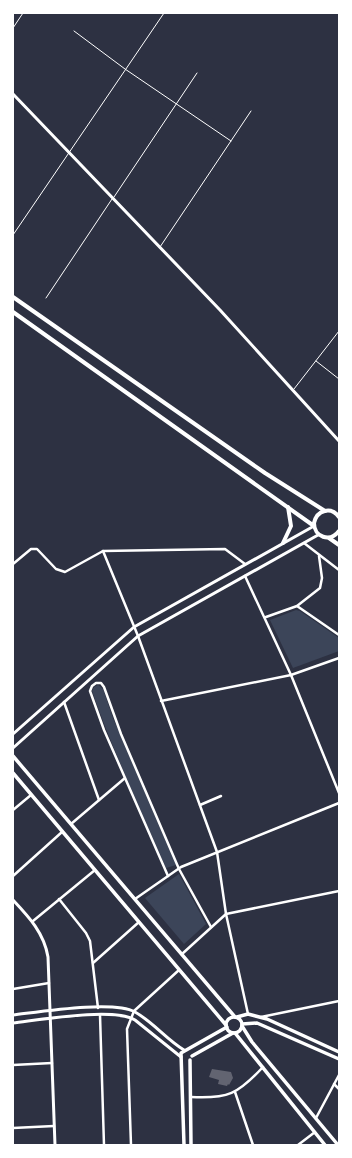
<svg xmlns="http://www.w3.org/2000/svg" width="352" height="1158" font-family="Cabin,sans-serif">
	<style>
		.green { fill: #3c4559 }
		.building { fill: #626471 }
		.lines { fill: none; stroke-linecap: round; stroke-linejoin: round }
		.service { stroke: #fff; stroke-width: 1 }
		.minor { stroke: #fff; stroke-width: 2.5 }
		.tertiary { stroke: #fff; stroke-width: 3 }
		.secondary { stroke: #fff; stroke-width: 3.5 }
		.trunk { stroke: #fff; stroke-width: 4 }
	</style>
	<rect width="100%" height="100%" fill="#2d3142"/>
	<!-- green -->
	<g class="green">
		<path d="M296,610L300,611L339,638V651L293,668L270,620Z"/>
		<path d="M98,685L103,689L113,718L176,865L166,868C140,809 113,751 92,691L94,687Z"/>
		<path d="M179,874L206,924L184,944L145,898Z"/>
	</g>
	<!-- building -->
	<path class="building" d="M212,1069L231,1072L233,1078L229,1085L228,1084L227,1086L218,1084L219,1080L209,1077Z"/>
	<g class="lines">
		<!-- service -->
		<g class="service">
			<path d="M13,28L23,13"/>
			<path d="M74,31L125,69L231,141"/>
			<path d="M114,197L197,73"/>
			<path d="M13,235L164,13"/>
			<path d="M160,247L251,111"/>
			<path d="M46,298L112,199"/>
			<path d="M316,361L339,379"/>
			<path d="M294,389L339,331"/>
		</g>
		<!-- minor -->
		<g class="minor">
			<path d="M304,543L339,570"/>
			<path d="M103,551L138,636L217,852L226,914L248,1014"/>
			<path d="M13,564L31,549H37L56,569L65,572L103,551L225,549L245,564"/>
			<path d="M245,576L291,675L339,793"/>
			<path d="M297,606L339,635"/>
			<path d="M266,617L297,606L320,588L322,578L319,556"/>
			<path d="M161,701L291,675L339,658"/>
			<path d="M64,702L99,800"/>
			<path d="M200,805L221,796"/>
			<path d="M13,810L31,795"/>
			<path d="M71,824L125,778"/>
			<path d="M13,876L62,832"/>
			<path d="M168,876L104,730L90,691L92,686L96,683H101L104,687L121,734L179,869L211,927"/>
			<path d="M59,899L86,933L90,941L98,1008"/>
			<path d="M135,899L181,867L339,803"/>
			<path d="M33,921L95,870"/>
			<path d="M182,954L226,914L339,891"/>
			<path d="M93,963L139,922"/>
			<path d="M13,989L49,983"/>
			<path d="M100,1015L104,1145"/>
			<path d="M261,1017L339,1001"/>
			<path d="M13,1065L52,1063"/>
			<path d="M334,1084L339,1089"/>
			<path d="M235,1092L253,1145"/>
			<path d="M191,1097C228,1099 238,1094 263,1067"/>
			<path d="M316,1118L339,1075"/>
			<path d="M13,1128L54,1126"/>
			<path d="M131,1145L127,1029L134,1011L179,970"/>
			<path d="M298,1145L315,1132"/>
		</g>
		<!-- tertiary -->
		<g class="tertiary">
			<path d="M13,94L220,310L339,441"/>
			<path d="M13,734L134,627L314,526"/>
			<path d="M13,748L138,636L318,535"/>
			<path d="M13,900C29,917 44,933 48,957L55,1145"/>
			<path d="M13,1015C39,1012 113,1000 135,1012C153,1022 166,1039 184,1050"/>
			<path d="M13,1023C39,1020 114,1007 135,1020L181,1057"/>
		</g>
		<!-- secondary -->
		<g class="secondary">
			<path d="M13,756L235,1017"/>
			<path d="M13,773L226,1025"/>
			<path d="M237,1017L248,1014L267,1019L339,1052"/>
			<circle cx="234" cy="1025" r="8"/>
			<path d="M242,1024L257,1023L339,1059"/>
			<path d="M242,1026L252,1042L338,1145"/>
			<path d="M235,1033L325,1145"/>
			<path d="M192,1056L233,1033"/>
			<path d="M190,1060L191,1145"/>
			<path d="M184,1145L181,1053L227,1027"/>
		</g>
		<!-- trunk -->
		<g class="trunk">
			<path d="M13,297L265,473L325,511"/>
			<path d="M13,312L314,526"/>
			<path d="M339,517C331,506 317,510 314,523C314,537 330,543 339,531"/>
			<path d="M329,538L339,545"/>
			<path d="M283,543L291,526L288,507"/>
		</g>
	</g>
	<!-- border -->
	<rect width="352" height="1158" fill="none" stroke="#ffffff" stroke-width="28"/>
</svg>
